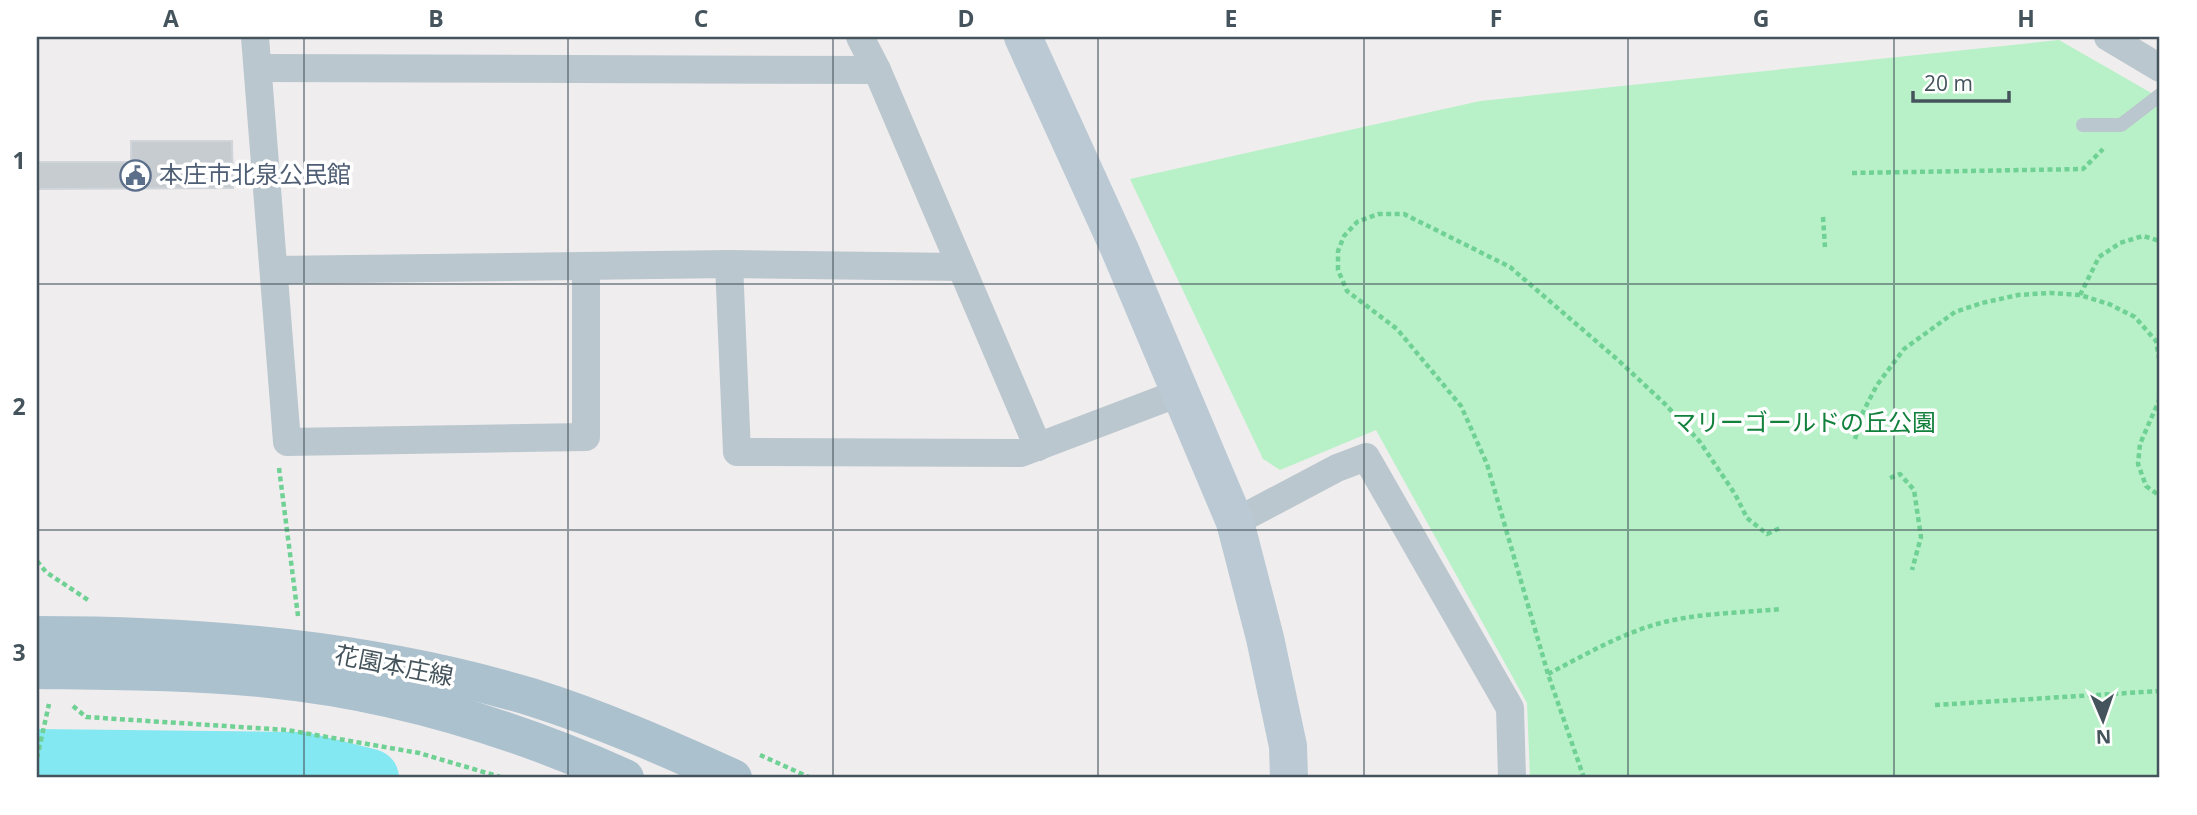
<svg xmlns="http://www.w3.org/2000/svg" width="2197" height="815" font-family="'Open Sans','Noto Sans JP',sans-serif">
	<style>
		.green { fill: #b8f1c7 }
		.lines { fill: none; stroke-linecap: round; stroke-linejoin: round }
		.river { stroke: #83e8f1; stroke-width: 58 }
		.building { fill: #c7ccd1; stroke: #d1d5da; stroke-width: 2 }
		.path { stroke: #6fd194; stroke-width: 4.5; stroke-dasharray: 5 3.5; stroke-linecap: butt }
		.lane { stroke: #bbc7ce; stroke-width: 14 }
		.street { stroke: #bbc7ce; stroke-width: 28 }
		.secondary { stroke: #bac9d3; stroke-width: 38 }
		.primary { stroke: #abc1ce; stroke-width: 38 }
		.grid { fill: none; stroke: #45545c; stroke-width: 2; stroke-opacity: 0.55 }
		.labels { text-anchor: middle; stroke-width: 7; stroke-linejoin: round; paint-order: stroke }
		.service-label { font-size: 24px; fill: #4e5e75; stroke: #fff; text-anchor: start }
		.park-label { font-size: 24px; fill: #11813b; stroke: #fff }
		.street-label { font-size: 24px; fill: #45545c; stroke: #fff }
		.neatline { fill: none; stroke: #45545c; stroke-width: 2.5 }
		.grid-label { font-size: 23px; text-anchor: middle; font-weight: bold; fill: #45545c }
	</style>
	<rect width="100%" height="100%" fill="#f0edee"/>
	<!-- green -->
	<path class="green" d="M2059,40L2160,98V778H1530L1527,703L1376,430L1280,470L1263,459L1130,179L1480,101Z"/>
	<g class="lines">
		<!-- river -->
		<path class="river" d="M37,758L302,761L370,778"/>
	</g>
	<!-- building -->
	<path class="building" d="M131,141H232L233,188L39,189V162H131Z"/>
	<g class="lines">
		<!-- path -->
		<g class="path">
			<path d="M1852,173L2083,169L2103,149"/>
			<path d="M1823,217L1825,247"/>
			<path d="M2080,295L2099,257L2120,243L2143,236L2160,241"/>
			<path d="M2160,398L2140,444L2138,464L2146,486L2160,496"/>
			<path d="M1855,439L1863,412L1877,385L1904,349L1955,312L1982,303L2018,295L2051,293L2080,295L2109,304L2135,317L2156,341L2160,364"/>
			<path d="M279,468L298,616"/>
			<path d="M1890,478L1900,474L1914,490L1921,537L1912,570"/>
			<path d="M37,561L46,572L88,600"/>
			<path d="M1548,674C1583,656 1618,635 1657,624C1696,613 1740,613 1781,609"/>
			<path d="M1935,705L2160,691"/>
			<path d="M73,706L86,717L287,730L419,753L504,778"/>
			<path d="M760,755L811,778"/>
			<path d="M37,758L49,704"/>
			<path d="M1584,778L1548,674L1487,464L1461,406L1397,329L1347,291L1338,270V251L1344,236L1357,222L1378,214H1404L1510,267L1618,360L1665,404L1700,442L1735,494L1747,518L1767,534L1780,528"/>
		</g>
		<!-- lane -->
		<path class="lane" d="M2083,125H2121L2160,95"/>
		<!-- street -->
		<g class="street">
			<path d="M255,37L287,442L586,437V266"/>
			<path d="M860,37L877,70L1038,447"/>
			<path d="M2108,37L2160,68"/>
			<path d="M259,68L877,70"/>
			<path d="M729,264L737,452L1021,453L1179,393"/>
			<path d="M274,270L729,264L960,267"/>
			<path d="M1235,522L1337,468L1366,457L1510,708L1512,778"/>
		</g>
		<!-- secondary -->
		<path class="secondary" d="M1023,37L1120,250L1235,522L1265,638L1288,746L1289,778"/>
		<!-- primary -->
		<g class="primary">
			<path d="M37,635C204,635 370,649 531,697C601,719 667,748 733,778"/>
			<path d="M37,670C114,671 192,671 270,679C392,691 513,728 625,778"/>
		</g>
	</g>
	<!-- grid -->
	<path class="grid" d="M304,37V778M568,37V778M833,37V778M1098,37V778M1364,37V778M1628,37V778M1894,37V778M37,284H2160M37,530H2160"/>
	<!-- icons -->
	<defs>
		<symbol id="civic-ring" viewBox="-11 -11 22 22"><circle r="9.5" fill="#fff" stroke="#5c6f8a" stroke-width="1.5"/><path d="M-.6-6.5H3V-4.5H.6V-3L4-1V1h2V6H-6V1h2V-1L-.6-3ZM-1.2 2.5V6h2.4V2.5Z" fill="#5c6f8a"/></symbol>
	</defs>
	<g fill-rule="evenodd">
		<use href="#civic-ring" x="118" y="158" width="35" height="35"/>
	</g>
	<g class="labels">
		<!-- service labels -->
		<g class="service-label">
			<text x="159" y="183">本庄市北泉公民館</text>
		</g>
		<!-- park labels -->
		<g class="park-label">
			<text x="1804" y="431">マリーゴールドの丘公園</text>
		</g>
		<!-- street labels -->
		<g class="street-label">
			<text transform="translate(394 666) rotate(11)" y="8">花園本庄線</text>
		</g>
	</g>
	<!-- border -->
	<rect width="2197" height="815" fill="none" stroke="#ffffff" stroke-width="77"/>
	<!-- north arrow -->
	<g transform="translate(2103 720) rotate(178)" stroke="#ffffff" stroke-width="5" paint-order="stroke">
	<path d="M0-5L12 26L0 18L-12 26Z" fill="#45545c"/>
	<text y="-10" font-size="19" font-weight="bold" text-anchor="middle" fill="#45545c">N</text>
	</g>
	<!-- scale -->
	<path d="M1913 91v10h96v-10" fill="none" stroke="#45545c" stroke-width="3.5"/>
	<text x="1924" y="91" font-size="21" fill="#45545c" stroke="#ffffff" stroke-width="5" paint-order="stroke">20 m</text>
	<rect x="38" y="38" width="2120" height="738" class="neatline"/>
	<g class="grid-label">
		<text x="171" y="27">A</text>
		<text x="436" y="27">B</text>
		<text x="701" y="27">C</text>
		<text x="966" y="27">D</text>
		<text x="1231" y="27">E</text>
		<text x="1496" y="27">F</text>
		<text x="1761" y="27">G</text>
		<text x="2026" y="27">H</text>
		<text x="19" y="169">1</text>
		<text x="19" y="415">2</text>
		<text x="19" y="661">3</text>
	</g>
</svg>
